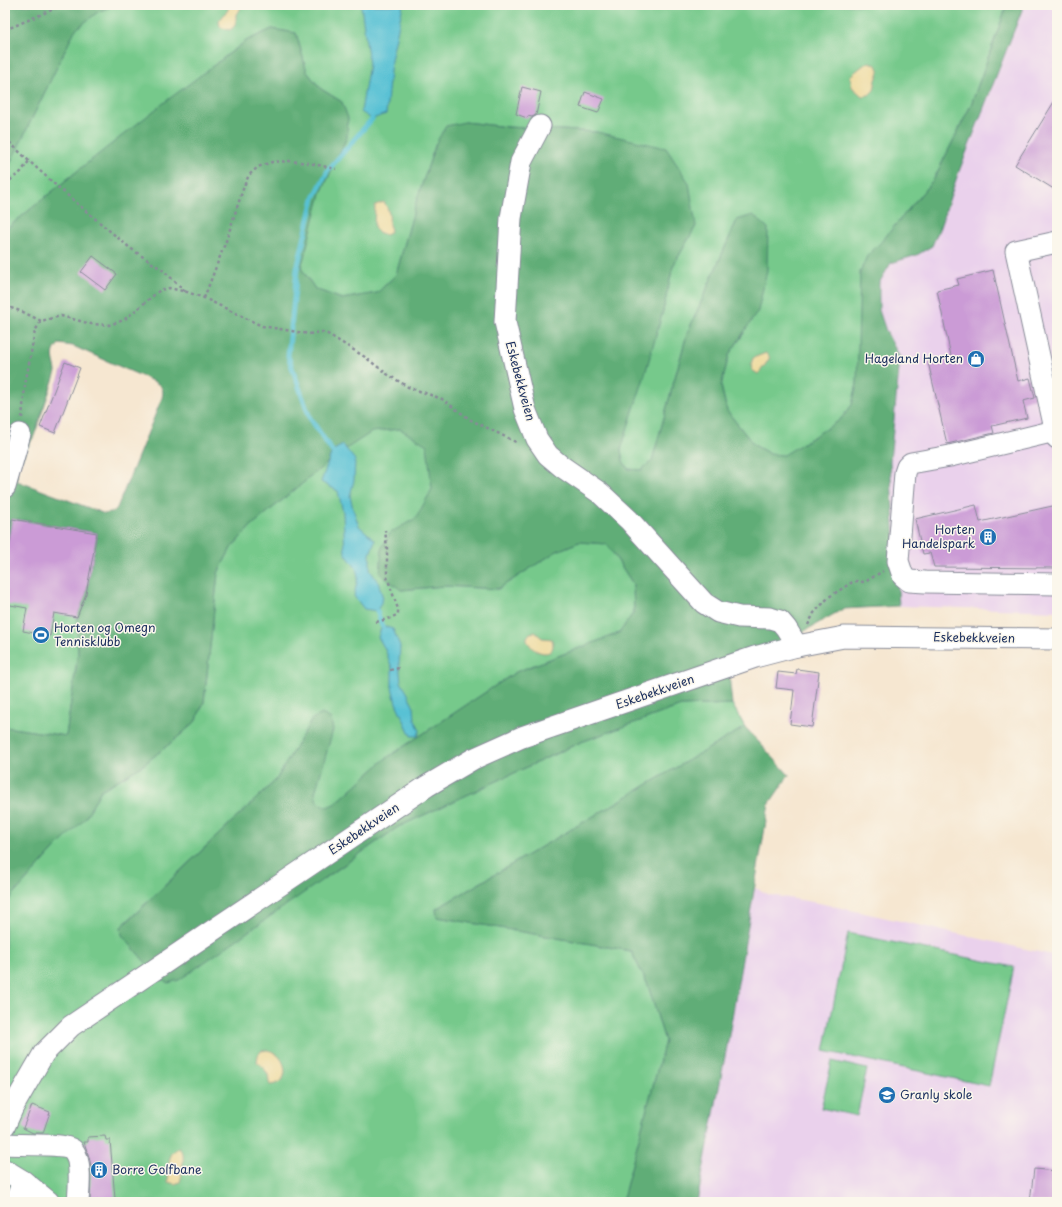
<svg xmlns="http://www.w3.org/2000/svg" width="1062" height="1207" font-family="'Playpen Sans',sans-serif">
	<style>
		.built { fill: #ead1ec }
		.green { fill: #76c98b; stroke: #487c74 }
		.forest { fill: #60ad77; stroke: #3e6e6a; fill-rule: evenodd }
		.sand { fill: #eeda9e; stroke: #84847e }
		.water { fill: #58c1d4; stroke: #3a7899 }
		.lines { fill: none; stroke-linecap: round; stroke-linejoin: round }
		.stream { stroke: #58c1d4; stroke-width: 5 }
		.building { fill: #cb9bd6 }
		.minor-casing { stroke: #888b98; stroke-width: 23 }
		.path { stroke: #888b98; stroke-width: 2.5; stroke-dasharray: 3 3; stroke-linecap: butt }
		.minor { stroke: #fff; stroke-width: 21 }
		.labels { text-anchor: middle; stroke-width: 3; stroke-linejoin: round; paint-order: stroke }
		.poi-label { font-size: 12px; fill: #1b2f5e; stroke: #fbf7ec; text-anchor: start }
		.street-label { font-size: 12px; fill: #1b2f5e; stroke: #fbf7ec }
	</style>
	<rect width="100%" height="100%" fill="#fbf7ec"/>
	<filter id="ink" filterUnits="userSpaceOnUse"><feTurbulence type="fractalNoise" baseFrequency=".025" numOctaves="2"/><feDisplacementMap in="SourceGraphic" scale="8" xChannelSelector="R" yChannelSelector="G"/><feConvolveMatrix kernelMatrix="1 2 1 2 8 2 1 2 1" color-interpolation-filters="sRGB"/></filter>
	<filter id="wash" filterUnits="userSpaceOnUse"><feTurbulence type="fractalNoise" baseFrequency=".012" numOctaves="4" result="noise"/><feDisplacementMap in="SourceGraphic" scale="16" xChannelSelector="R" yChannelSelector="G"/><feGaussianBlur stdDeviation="0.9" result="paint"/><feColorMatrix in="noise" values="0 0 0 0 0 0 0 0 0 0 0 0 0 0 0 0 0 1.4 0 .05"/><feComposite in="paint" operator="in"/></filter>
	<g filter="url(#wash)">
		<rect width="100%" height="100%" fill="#f6e7d1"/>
		<!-- built -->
		<g class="built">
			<path d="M1024,5H1057V611L899,606L890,461L900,358L886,331L879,310V283L891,263L917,255L940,227L958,174Z"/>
			<path d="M755,888L770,895L819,903L1057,956V1202H697L728,1041Z"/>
		</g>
		<!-- green -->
		<g class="green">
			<path d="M109,5H1007L971,105L934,179L882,241L867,256L857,384L852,405L840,420L787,458L778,455L770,454L754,445L727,411L721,386L729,355L744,333L737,220L687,334L652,461L641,470L628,469L623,461L621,450L663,311L673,266L696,226L597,132L507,127L465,122L436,143L417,199L396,275L377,293L342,299L315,289L301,268L321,193L347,137L342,102L321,89L307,72L296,33L272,29L246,41L225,57L81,168L5,230V174L67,46L76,20Z"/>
			<path d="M400,429L423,440L427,445L435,491L401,590L444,586L498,589L557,551L579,542L607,544L633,584L634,612L619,633L516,672L385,759L323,815L281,771L276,780L121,927L324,879L398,827L581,742L681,706L732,704L745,727L436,909L438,917L631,951L648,985L665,1041L622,1202H5V904L91,808L101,790L142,766L178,737L195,722L204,702L218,573L231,548L251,526L338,454L360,432Z"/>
			<path d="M12,519L97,533L86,594L77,617L78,653L66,736L5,727V556Z"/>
			<path d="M848,933L1014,967L989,1086L824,1051Z"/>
			<path d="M832,1061L867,1069L857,1116L821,1108Z"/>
		</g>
		<!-- forest -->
		<g class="forest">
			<path d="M5,5H115L98,12L75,30L5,174Z"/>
			<path d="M1007,5H1024L958,174L940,227L932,246L917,255L891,263L879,283V310L886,331L900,358L890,461L899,606L843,609L729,674L732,704L681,706L581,742L398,827L179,980L168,983L157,976L122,935L121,927L128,921L276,780L312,719L322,714L331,719L333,730L315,793L317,802L327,807L336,803L385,759L516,672L619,633L634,612L633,584L607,544L579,542L557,551L498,589L444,586L401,590L380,574L382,547L390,533L416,518L432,489L427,445L400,429L372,432L338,454L251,526L231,548L218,573L204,702L195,722L178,737L142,766L101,790L85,819L56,847L5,904V727L66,736L78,653L77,617L86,594L97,533L12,519L5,556V230L81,168L161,105L246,41L272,29L296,33L307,72L321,89L342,102L348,118L347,137L321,193L301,268L315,289L342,299L377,293L396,275L417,199L436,143L446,126L465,122L507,127L597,132L666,148L689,183L696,226L673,266L663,311L643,381L627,430L621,450L623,461L628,469L641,470L652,461L687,334L737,220L753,215L768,228L767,270L758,311L729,355L721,386L727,411L754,445L770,454L784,455L840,420L852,405L857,384L860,272L867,256L882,241L934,179L971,105ZM59,344L73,346L155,382C163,387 164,390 162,398L117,508L113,512L105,514L17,481V469L29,445L34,436L56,372C55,360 49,354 59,344Z"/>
			<path d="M745,727L789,775L769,804L728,1041L697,1202H622L665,1041L648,985L631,951L437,917L436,909Z"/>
		</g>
		<!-- sand -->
		<g class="sand">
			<path d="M228,5H241L240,10L236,14C236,21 237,27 229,30L220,27L219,21L228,10Z"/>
			<path d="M870,62L876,65L879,72L876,80L874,90L869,95L862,96L852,87L850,76L865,64Z"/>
			<path d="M384,202C389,210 390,216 389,225L390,227L391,231L386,235L378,232L374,228L375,205Z"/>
			<path d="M766,353C768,355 770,356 769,359C768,361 760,372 758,374L752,370L751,364L753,358Z"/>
			<path d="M535,632L542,638L552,639C556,651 548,656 537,651C532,649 530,645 527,641V637L530,633Z"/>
			<path d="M267,1050C286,1053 294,1083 270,1085C268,1081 269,1079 268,1075C266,1070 261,1065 257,1062L258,1055L261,1051Z"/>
			<path d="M179,1148C180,1150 182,1151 183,1154C184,1158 182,1177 180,1182L175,1184L168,1182C169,1170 166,1153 179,1148Z"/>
		</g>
		<!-- water -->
		<g class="water">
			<path d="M361,5H403L391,60L386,114L372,119L361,112L369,64Z"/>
			<path d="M343,445L355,460L354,480L350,496L353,509L359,526L375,540L370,554V570L378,582L383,598L377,611L364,609L354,596L358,577L356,568L345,553L343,512L338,491L321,482L332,451Z"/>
			<path d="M382,626L393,629L400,646L399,663L401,682L408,694L414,708L415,720L420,730L418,736H411L396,703L392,687V668L385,649L378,637Z"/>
		</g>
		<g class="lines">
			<!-- stream -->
			<g class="stream">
				<path d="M332,451L310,418L288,356L297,269L314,198L328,170L372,119"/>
				<path d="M377,611L382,626"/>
			</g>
		</g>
		<g id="blocks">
			<!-- building -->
			<g class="building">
				<path d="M522,87L541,92L536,115L532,117L528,116L527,118L516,114Z"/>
				<path d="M585,92L604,99L598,113L580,107Z"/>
				<path d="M1057,97V191L1015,165Z"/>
				<path d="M93,256L117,274L105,290L81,272Z"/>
				<path d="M993,270L1018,381L1030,378L1035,398L1023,401L1027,418L992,426L994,433L947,444L928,362L951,356L937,290L959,285L957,279Z"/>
				<path d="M65,362L80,368L55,433L40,427Z"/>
				<path d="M976,505L980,522L1057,505V568L934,567L930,553L923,554L915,519Z"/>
				<path d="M12,519L97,533L86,594L77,617L54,613L50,636L23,631L27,608L5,604V556Z"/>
				<path d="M797,669L819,672L812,727L790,724L794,690L776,688L778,672L796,674Z"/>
				<path d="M32,1105L50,1112L43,1133H33L23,1128Z"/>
				<path d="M105,1136L106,1140H110L115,1199L90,1201L91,1166L89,1157L84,1142H88V1137Z"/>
				<path d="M1034,1169L1057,1171V1202H1030Z"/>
			</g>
		</g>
	</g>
	<g filter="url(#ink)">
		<use href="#blocks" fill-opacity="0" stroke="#888b98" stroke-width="1"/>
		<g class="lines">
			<defs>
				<g id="minor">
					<path d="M540,126L521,162L511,218L505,322L525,409L537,439L548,455L561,466L600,493L629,520L704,603L718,612L739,617L770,618L780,621L786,628L797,646"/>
					<path d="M1057,242L1016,251L1057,438"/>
					<path d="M1055,431L950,456L911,463L907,467L905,473L898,561L903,576L909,581L925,582L1057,584"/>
					<path d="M5,487L20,434"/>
					<path d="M5,1125L13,1107L44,1053L71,1026L427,786L473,759L522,737L755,657L797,646L844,637L1057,639"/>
					<path d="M5,1144C17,1145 66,1143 73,1150C82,1160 79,1189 78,1202"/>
					<path d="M5,1170L23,1181L49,1202"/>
					<path d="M17,1202V1198L23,1181"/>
				</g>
			</defs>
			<!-- minor casing -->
			<use href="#minor" class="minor-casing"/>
			<!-- path -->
			<g class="path">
				<path d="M5,30L63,5"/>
				<path d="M5,138L29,161L60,189L130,248L164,271L186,292"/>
				<path d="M5,184L21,172L29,161"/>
				<path d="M204,298L226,241L244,186L249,175L258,167L272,162L289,161L309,163L336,169"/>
				<path d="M5,306L23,312L41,321"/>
				<path d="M22,418L25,385L35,331L41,321L61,316L91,324L109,325L124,320L160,290L169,288L187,292L204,298L262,326L309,334L322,332L326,333L365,357L387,374L408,387L442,399L471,420L518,443"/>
				<path d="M376,622L391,618L398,614V609L387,577V548L385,530"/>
				<path d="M808,625L814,613L829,597L854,581L865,582L883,571"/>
				<path d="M390,670L399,668"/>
			</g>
			<!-- minor -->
			<use href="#minor" class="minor"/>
		</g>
	</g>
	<!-- icons -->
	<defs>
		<symbol id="shop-disc" viewBox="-11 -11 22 22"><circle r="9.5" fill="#1f6fb2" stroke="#fbf7ec"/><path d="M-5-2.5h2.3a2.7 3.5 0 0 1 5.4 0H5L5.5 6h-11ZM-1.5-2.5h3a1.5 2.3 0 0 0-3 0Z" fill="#fff"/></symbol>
		<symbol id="building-disc" viewBox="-11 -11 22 22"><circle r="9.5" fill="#1f6fb2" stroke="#fbf7ec"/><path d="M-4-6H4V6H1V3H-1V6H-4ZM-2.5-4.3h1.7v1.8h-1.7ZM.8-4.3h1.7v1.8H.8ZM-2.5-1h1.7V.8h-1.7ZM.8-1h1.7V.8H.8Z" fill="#fff"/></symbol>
		<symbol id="stadium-disc" viewBox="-11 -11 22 22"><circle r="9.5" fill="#1f6fb2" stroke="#fbf7ec"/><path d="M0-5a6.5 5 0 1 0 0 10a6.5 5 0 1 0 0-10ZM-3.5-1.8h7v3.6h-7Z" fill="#fff"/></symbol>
		<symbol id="school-disc" viewBox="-11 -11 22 22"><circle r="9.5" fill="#1f6fb2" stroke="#fbf7ec"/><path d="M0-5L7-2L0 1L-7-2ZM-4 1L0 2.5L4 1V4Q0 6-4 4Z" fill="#fff"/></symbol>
	</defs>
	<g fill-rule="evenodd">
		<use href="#shop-disc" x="966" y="349" width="20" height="20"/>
		<use href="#building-disc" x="978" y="527" width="20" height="20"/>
		<use href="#stadium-disc" x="31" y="625" width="20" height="20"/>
		<use href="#school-disc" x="877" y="1085" width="20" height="20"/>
		<use href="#building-disc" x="89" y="1160" width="20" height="20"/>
	</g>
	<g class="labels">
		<!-- poi labels -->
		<g class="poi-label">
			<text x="963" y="363" text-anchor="end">Hageland Horten</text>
			<text x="975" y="534" text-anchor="end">Horten<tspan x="975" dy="14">Handelspark</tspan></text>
			<text x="54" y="632">Horten og Omegn<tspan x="54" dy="14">Tennisklubb</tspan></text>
			<text x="900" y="1099">Granly skole</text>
			<text x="112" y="1174">Borre Golfbane</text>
		</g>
		<!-- street labels -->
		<g class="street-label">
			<text transform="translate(520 381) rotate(75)" y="4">Eskebekkveien</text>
			<text transform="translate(974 638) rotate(1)" y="4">Eskebekkveien</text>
			<text transform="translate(655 692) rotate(-19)" y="4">Eskebekkveien</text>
			<text transform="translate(364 829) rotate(-34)" y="4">Eskebekkveien</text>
		</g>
	</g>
	<!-- margin -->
	<rect width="1062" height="1207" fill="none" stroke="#fbf7ec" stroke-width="20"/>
</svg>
